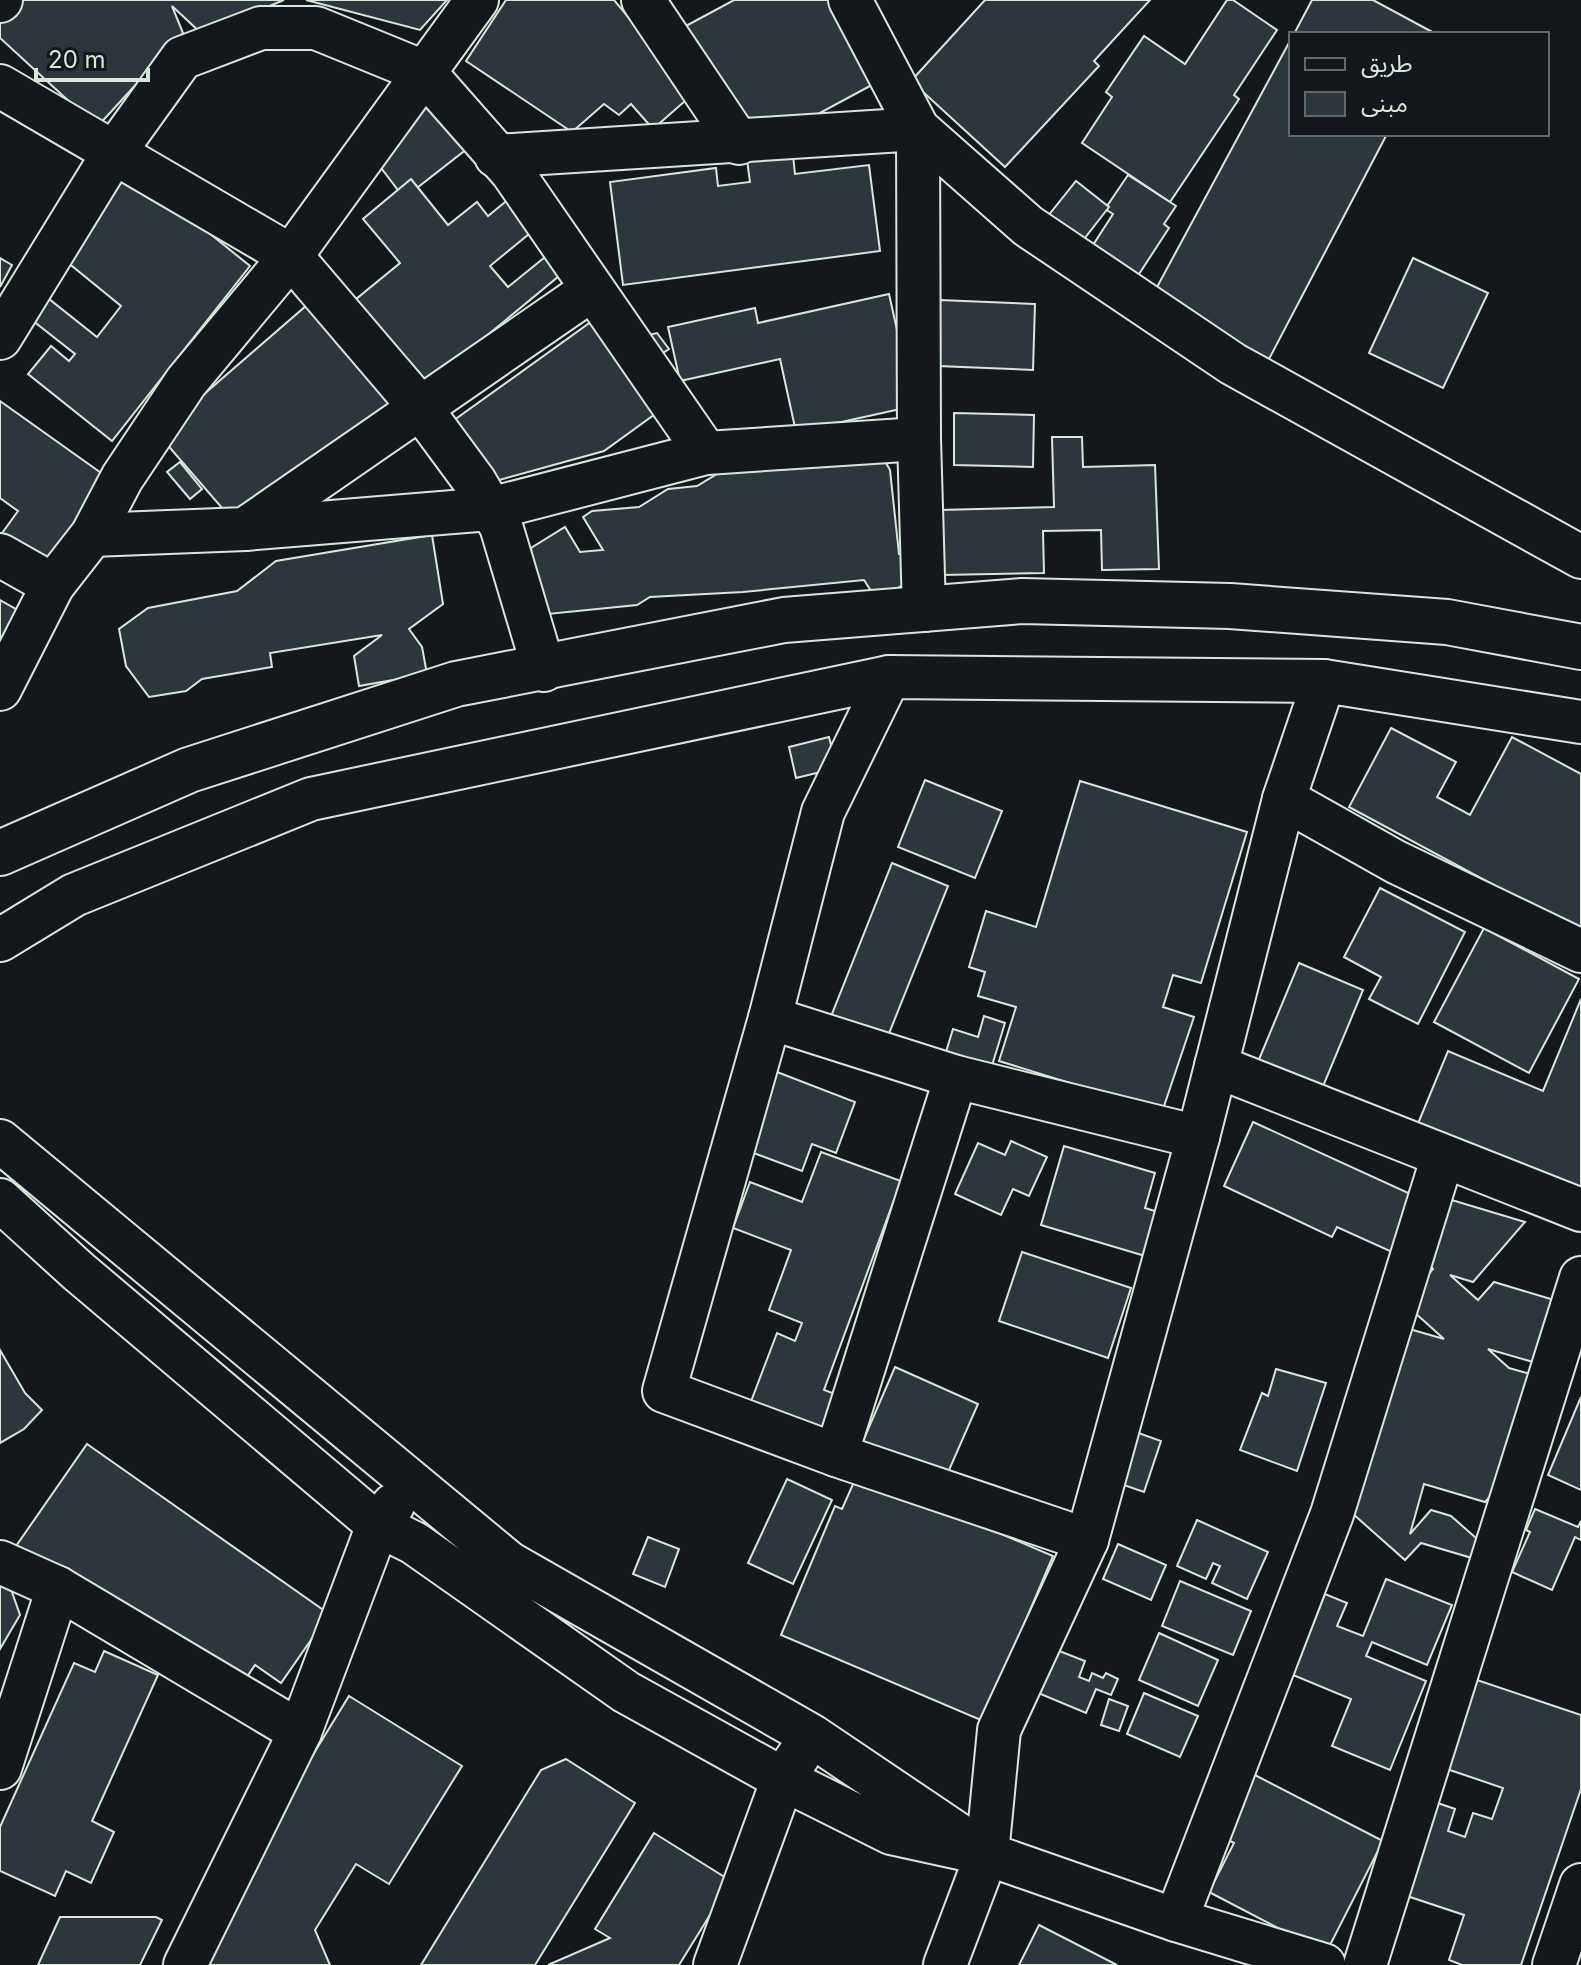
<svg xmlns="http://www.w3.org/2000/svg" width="1581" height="1965" font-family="Inter,'Noto Sans Arabic',sans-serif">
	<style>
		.building { fill: #2c363c; stroke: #d8e6dc; stroke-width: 2 }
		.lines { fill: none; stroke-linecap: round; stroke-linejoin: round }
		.minor-casing { stroke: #d8e6dc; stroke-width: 46 }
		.major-casing { stroke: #d8e6dc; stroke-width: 48 }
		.minor { stroke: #14181c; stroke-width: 42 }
		.major { stroke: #14181c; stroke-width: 44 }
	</style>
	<rect width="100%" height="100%" fill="#14181c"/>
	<!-- building -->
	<g class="building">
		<path d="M19,0H284L202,34L172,6L183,33L97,127L0,38V20Z"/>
		<path d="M306,0H447L420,30Z"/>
		<path d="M506,0H614L693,94L653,129L631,104L619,115L604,104L572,132L466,61Z"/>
		<path d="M734,0H840L883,79L751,150L684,27Z"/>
		<path d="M985,0H1150L1094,61L1099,66L1005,167L911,81Z"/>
		<path d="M1227,0H1233L1277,30L1234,95L1239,99L1170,202L1082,143L1112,97L1106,92L1144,36L1185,64Z"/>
		<path d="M1312,0H1373L1436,34H1294Z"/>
		<path d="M1291,39V134H1387L1268,361L1150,300Z"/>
		<path d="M450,89L486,134L404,198L369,152Z"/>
		<path d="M793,155L795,174L869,165L880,251L623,285L610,182L716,168L718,186L750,182L747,160Z"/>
		<path d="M131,170L250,266L112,441L28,374L51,346L69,361L75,354L32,320L49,299L97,337L121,306L61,257Z"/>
		<path d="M1128,175L1176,206L1164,224L1169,228L1128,291L1082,262L1113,214L1105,209Z"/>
		<path d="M411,179L448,225L477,202L488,216L510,198L535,229L490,266L508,287L550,253L565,271L415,395L344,309L400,263L363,219Z"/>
		<path d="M1076,181L1109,207L1077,248L1044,221Z"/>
		<path d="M0,258L12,265L0,287Z"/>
		<path d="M1413,258L1488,293L1443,388L1369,353Z"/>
		<path d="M889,294L914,406L796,432L780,359L680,381L668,327L755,308L758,323Z"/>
		<path d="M940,300L1035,304L1033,370L938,366Z"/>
		<path d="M307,305L391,402L242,531L158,434Z"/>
		<path d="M595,319L631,339L657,333L669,349L652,360L662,409L604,451L492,482L450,423Z"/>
		<path d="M0,401L104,475L44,577L0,536L18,511L0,498Z"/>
		<path d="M954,413L1034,415L1033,467L954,465Z"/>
		<path d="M1052,437H1082L1083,467L1155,465L1159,569L1102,570L1101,530L1043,531L1044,573L942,575L940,510L1054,507Z"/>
		<path d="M882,456L890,470L899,554L917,553L920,575L877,600L864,580L743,592L650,597L637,605L538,615L531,548L565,527L580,552L603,550L583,517L592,511L639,507L668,489L697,486L717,474Z"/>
		<path d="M180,462L202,489L190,499L167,472Z"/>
		<path d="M432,535L443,604L409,629L422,647L427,674L359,686L354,656L382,635L270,653L272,667L202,679L186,691L149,697L126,666L119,629L148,608L237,591L276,561Z"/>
		<path d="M0,600L32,618L0,672Z"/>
		<path d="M1391,728L1456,762L1437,797L1470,815L1512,737L1581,774V932L1349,807Z"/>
		<path d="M829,737L837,768L796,778L789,747Z"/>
		<path d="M925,780L1002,811L975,878L898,847Z"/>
		<path d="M1080,781L1247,832L1201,983L1173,975L1163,1007L1194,1017L1157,1127L1138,1104L999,1061L1016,1007L978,996L985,972L969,967L986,911L1036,927Z"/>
		<path d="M892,863L948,886L880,1056L824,1034Z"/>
		<path d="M1380,888L1465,932L1418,1024L1369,999L1381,977L1344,957Z"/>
		<path d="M1484,928L1579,979L1529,1073L1434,1022Z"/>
		<path d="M1299,963L1363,990L1319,1096L1255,1069Z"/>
		<path d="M1581,999V1186L1571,1210L1407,1150L1448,1051L1543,1091Z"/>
		<path d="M984,1016L1005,1023L987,1082L941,1068L953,1029L978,1037Z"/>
		<path d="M777,1072L855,1102L836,1153L812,1144L802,1171L748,1151Z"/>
		<path d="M1253,1122L1417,1197L1392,1252L1337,1227L1332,1237L1224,1186Z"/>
		<path d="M1011,1141L1047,1157L1029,1196L1013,1189L1001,1215L955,1194L978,1143L1005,1155Z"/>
		<path d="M1064,1146L1155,1173L1145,1208L1158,1212L1145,1256L1041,1225Z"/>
		<path d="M821,1152L901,1181L824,1390L838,1395L822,1440L747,1412L777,1333L795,1341L802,1323L769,1310L791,1250L733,1228L750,1182L802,1202Z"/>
		<path d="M1445,1198L1525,1222L1473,1282L1450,1275L1478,1300L1494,1282L1554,1300L1533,1362L1488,1349L1509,1368L1534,1375L1503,1482L1485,1502L1424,1484L1410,1534L1431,1510L1451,1516L1484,1545L1472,1558L1421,1543L1405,1560L1353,1514L1406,1328L1444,1339L1414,1312L1423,1281L1433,1269L1426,1262Z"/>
		<path d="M1022,1252L1131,1288L1108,1358L999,1321Z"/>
		<path d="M0,1350L25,1393L42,1410L24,1429L0,1443Z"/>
		<path d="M895,1367L978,1404L946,1477L863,1441Z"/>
		<path d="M1276,1369L1326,1383L1297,1471L1240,1450L1262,1393L1268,1396Z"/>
		<path d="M1581,1397V1490L1548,1475Z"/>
		<path d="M1130,1430L1161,1441L1144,1492L1112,1481Z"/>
		<path d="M87,1444L329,1614L281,1683L255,1665L226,1708L7,1559Z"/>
		<path d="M858,1473L1053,1556L983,1721L781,1635L835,1506L842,1509Z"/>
		<path d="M787,1479L832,1500L793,1584L748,1563Z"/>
		<path d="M1535,1509L1578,1527L1581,1521V1540L1575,1537L1552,1590L1512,1572L1530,1532L1526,1530Z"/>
		<path d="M1197,1520L1268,1552L1247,1599L1212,1583L1220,1566L1213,1563L1206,1579L1177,1566Z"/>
		<path d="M648,1537L679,1549L665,1587L633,1574Z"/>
		<path d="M1118,1544L1166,1565L1151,1600L1103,1579Z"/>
		<path d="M0,1573L7,1578L20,1615L0,1649Z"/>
		<path d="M1386,1579L1452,1605L1427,1665L1372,1642L1366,1656L1426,1681L1390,1770L1332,1746L1351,1699L1293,1675L1325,1594L1347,1603L1337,1626L1363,1636Z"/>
		<path d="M1180,1581L1251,1611L1233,1655L1162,1626Z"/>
		<path d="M1159,1633L1218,1660L1198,1706L1139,1680Z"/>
		<path d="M1049,1647L1085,1661L1079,1677L1089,1681L1092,1673L1103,1678L1106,1673L1118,1679L1111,1695L1096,1689L1086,1713L1031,1690Z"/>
		<path d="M104,1651L158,1675L92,1821L114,1832L91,1883L66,1871L55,1896L0,1871V1827L74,1663L95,1672Z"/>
		<path d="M1474,1679L1581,1715V1789L1521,1965H1462L1449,1960L1464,1915L1398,1893L1429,1800L1455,1809L1448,1831L1465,1837L1473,1813L1492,1819L1503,1788L1444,1768Z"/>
		<path d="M1144,1693L1198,1716L1180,1757L1127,1734Z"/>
		<path d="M349,1696L462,1766L389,1884L356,1864L315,1930L330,1965H184Z"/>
		<path d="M1109,1699L1128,1706L1119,1731L1101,1725Z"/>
		<path d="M566,1759L635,1803L535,1965H421L541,1770Z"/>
		<path d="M1249,1772L1383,1841L1326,1953L1209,1892L1234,1843L1217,1834Z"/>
		<path d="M654,1833L731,1881L679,1965H548L610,1938L595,1929Z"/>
		<path d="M60,1917H156L162,1920L140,1965H38Z"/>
		<path d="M1039,1925L1117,1965H1019Z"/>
	</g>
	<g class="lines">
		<defs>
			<g id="minor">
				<path d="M643,0L739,143"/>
				<path d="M850,0L918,129L1028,226L1233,364L1581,557"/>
				<path d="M0,1L1,0"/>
				<path d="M0,86L291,256L419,406L475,482L501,526L544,670"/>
				<path d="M496,156L918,129L919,439L924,610"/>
				<path d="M0,338L113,154L182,58L261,28H316L424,72L512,172L706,453"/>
				<path d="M245,529L490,509L706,453L919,439"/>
				<path d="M92,535L245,529L591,290"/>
				<path d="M0,555L53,585"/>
				<path d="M0,689L53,585L92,535L122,478L186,382L291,256L477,0"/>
				<path d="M1284,799L1396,862L1581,951"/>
				<path d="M0,940L74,895L311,799L889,677"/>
				<path d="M770,1018L956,1077L1198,1137"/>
				<path d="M1216,1066L1581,1210"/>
				<path d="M0,1141L509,1563L812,1736L987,1854L891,1833L783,1779L626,1692L414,1543L378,1525L78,1271L0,1200"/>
				<path d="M836,1455L956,1077"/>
				<path d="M1087,1540L836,1455L664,1391L770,1018L823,812L889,677L1324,681"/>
				<path d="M0,1562L58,1588L300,1732"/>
				<path d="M0,1768L58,1588"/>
				<path d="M1176,1920L1332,1514L1443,1156"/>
				<path d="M185,1965L300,1732L378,1525L393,1505"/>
				<path d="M715,1965L783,1779L799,1755"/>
				<path d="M945,1965L987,1854"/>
				<path d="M1324,1965L1176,1920L987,1854L999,1730L1087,1540L1198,1137L1284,799L1324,681L1581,722"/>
				<path d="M1365,1965L1581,1278"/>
				<path d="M1554,1965L1581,1885"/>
			</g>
			<path id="major" d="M0,853L189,770L456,684L784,620L1022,601L1230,606L1447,622L1581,647"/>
		</defs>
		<!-- minor casing -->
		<use href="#minor" class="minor-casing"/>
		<!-- major casing -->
		<use href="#major" class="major-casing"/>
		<!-- minor -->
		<use href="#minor" class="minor"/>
		<!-- major -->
		<use href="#major" class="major"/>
	</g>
	<!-- legend -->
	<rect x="1289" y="32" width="260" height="104" fill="#14181c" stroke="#626a69" stroke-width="2"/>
	<rect x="1305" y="58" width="40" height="12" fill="#14181c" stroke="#626a69" stroke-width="2"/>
	<text x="1361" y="72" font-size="24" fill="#d8e6dc">طريق</text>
	<rect x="1305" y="92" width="40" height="24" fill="#2c363c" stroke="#626a69" stroke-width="2"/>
	<text x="1361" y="112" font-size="24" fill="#d8e6dc">مبنى</text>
	<!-- scale -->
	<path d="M36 68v12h112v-12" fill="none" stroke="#d8e6dc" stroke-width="4"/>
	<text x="48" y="68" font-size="24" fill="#d8e6dc" stroke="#14181c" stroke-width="6" paint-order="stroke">20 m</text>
</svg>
